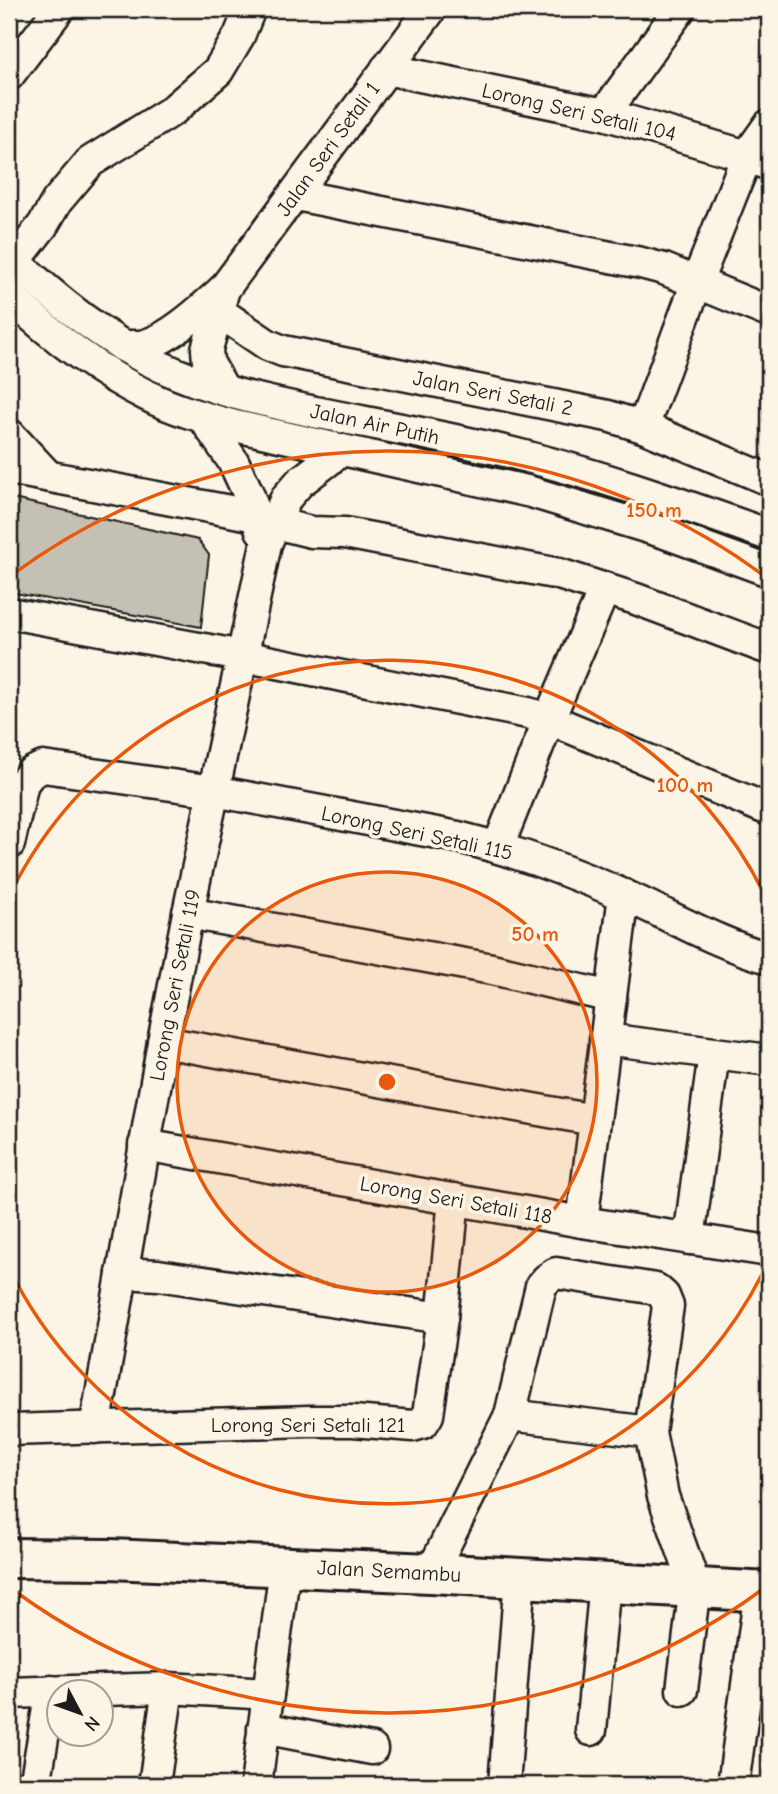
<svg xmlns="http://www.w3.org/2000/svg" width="778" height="1794" font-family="'Comic Neue',sans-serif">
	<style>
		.building { fill: #c4c0b3; stroke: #1c1c1c; stroke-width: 2 }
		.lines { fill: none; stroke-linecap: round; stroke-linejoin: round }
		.minor-casing { stroke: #1c1c1c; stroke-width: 35 }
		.major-casing { stroke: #1c1c1c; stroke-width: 44 }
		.minor { stroke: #fcf5e5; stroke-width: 30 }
		.major { stroke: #fcf5e5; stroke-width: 38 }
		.ring { fill: none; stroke: #e8590c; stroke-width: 3.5 }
		.labels { text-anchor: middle; stroke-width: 7; stroke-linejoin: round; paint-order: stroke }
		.street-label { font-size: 21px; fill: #1c1c1c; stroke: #fcf5e5 }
		.centre { fill: #e8590c; stroke: #fcf5e5; stroke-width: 3.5 }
		.ring-label { font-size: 21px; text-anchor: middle; font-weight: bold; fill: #e8590c; stroke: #fcf5e5; stroke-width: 7; stroke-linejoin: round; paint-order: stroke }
	</style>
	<rect width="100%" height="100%" fill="#fcf5e5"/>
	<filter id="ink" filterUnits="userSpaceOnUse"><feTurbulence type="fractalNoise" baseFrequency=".0143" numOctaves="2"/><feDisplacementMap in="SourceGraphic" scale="14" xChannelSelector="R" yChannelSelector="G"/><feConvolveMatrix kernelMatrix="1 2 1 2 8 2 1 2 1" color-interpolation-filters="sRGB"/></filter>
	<g filter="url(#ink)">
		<!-- building -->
		<path class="building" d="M9,498L198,540L209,555L201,627L9,592Z"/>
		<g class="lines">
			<defs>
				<g id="minor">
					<path d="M386,69L604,114L747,156L769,165"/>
					<path d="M9,75L59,9"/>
					<path d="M604,114L680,9"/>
					<path d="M296,195L641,263L664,269L769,312"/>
					<path d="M9,256C55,299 105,340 162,367C210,390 263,401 315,412C375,424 436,435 496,449C589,471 679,503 769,535"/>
					<path d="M15,261L43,225L57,201L90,162L172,111L218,71L239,36L250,9"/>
					<path d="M223,293L207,349L208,362L224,390"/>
					<path d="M9,296C51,335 97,371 148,396C175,410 206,418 235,426L531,492L665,533L769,571"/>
					<path d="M218,311L268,345L283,351L608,416L643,427L769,480"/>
					<path d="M123,346C128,346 134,346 140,346C167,342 204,307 224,289L431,9"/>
					<path d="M203,417L233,461L248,493L261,530"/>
					<path d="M643,427L697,282L747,156L769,125"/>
					<path d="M9,434L48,476"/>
					<path d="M9,469L256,516"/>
					<path d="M275,523L311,532L345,533L559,574L636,599L769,649"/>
					<path d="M9,613L242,656L528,713L549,719L769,810"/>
					<path d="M9,844L23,783L31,773L43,767L214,791L458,837C515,851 572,872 626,896C673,917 719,944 769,958"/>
					<path d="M498,847L549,719L605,588"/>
					<path d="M188,913L492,969L611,997"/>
					<path d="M605,1039L769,1060"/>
					<path d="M163,1042L594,1120"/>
					<path d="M144,1145L582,1222L769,1251"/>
					<path d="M582,1222L624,895"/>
					<path d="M689,1239L714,1053"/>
					<path d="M122,1273L158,1275L442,1318"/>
					<path d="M510,1415L541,1286L547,1279L556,1273L656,1289L664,1296L668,1306L650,1432"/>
					<path d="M95,1428L163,1042L188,913L266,544L286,498L300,482L342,450"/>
					<path d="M9,1430L309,1421H353L413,1426L423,1423L428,1415L442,1318L454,1199"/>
					<path d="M431,1573L510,1415L650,1432L663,1496L695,1586L682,1690"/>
					<path d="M9,1693L168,1688L268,1694"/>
					<path d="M263,1728L372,1749"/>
					<path d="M591,1730L605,1582"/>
					<path d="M35,1785L51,1691"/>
					<path d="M154,1785L168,1688"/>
					<path d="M256,1785L285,1567"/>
					<path d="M504,1785L520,1577"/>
					<path d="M733,1785L760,1591"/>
				</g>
				<path id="major" d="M9,1558L110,1559L431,1573L769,1592"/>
			</defs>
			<!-- minor casing -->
			<use href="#minor" class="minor-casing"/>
			<!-- major casing -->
			<use href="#major" class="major-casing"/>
			<!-- minor -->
			<use href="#minor" class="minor"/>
			<!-- major -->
			<use href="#major" class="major"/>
		</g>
	</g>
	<!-- distance rings -->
	<circle cx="387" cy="1082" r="210" fill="#e8590c" fill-opacity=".12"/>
	<g class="ring">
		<circle cx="387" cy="1082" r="210"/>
		<path d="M769 1260A421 421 0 0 1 10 1270M10 894A421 421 0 0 1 769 904"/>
		<path d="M767 1586A631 631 0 0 1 12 1589M12 575A631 631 0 0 1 767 578"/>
	</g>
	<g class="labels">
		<!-- street labels -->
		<g class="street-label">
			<text transform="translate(579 112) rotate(13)" y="7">Lorong Seri Setali 104</text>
			<text transform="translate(328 149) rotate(-54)" y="7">Jalan Seri Setali 1</text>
			<text transform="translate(493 393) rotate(11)" y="7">Jalan Seri Setali 2</text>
			<text transform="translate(375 424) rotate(12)" y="7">Jalan Air Putih</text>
			<text transform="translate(417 833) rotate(12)" y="7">Lorong Seri Setali 115</text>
			<text transform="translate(175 985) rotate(-79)" y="7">Lorong Seri Setali 119</text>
			<text transform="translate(456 1200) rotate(10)" y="7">Lorong Seri Setali 118</text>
			<text x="308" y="1432">Lorong Seri Setali 121</text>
			<text transform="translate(389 1571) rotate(3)" y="7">Jalan Semambu</text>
		</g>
	</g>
	<circle cx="387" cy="1082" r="10" class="centre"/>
	<g class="ring-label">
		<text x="654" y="517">150 m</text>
		<text x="685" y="792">100 m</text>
		<text x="535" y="941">50 m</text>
	</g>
	<!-- margin -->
	<rect width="778" height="1794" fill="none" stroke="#fcf5e5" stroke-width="35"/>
	<rect x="18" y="18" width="743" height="1759" fill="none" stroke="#1c1c1c" stroke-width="2.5" filter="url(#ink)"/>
	<!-- north arrow -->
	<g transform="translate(80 1713) rotate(131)"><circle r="33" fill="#fcf5e5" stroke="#a29e95" stroke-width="2"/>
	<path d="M0-5L12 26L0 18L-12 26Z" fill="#1c1c1c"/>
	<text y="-10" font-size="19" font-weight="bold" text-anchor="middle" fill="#1c1c1c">N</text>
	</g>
</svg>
